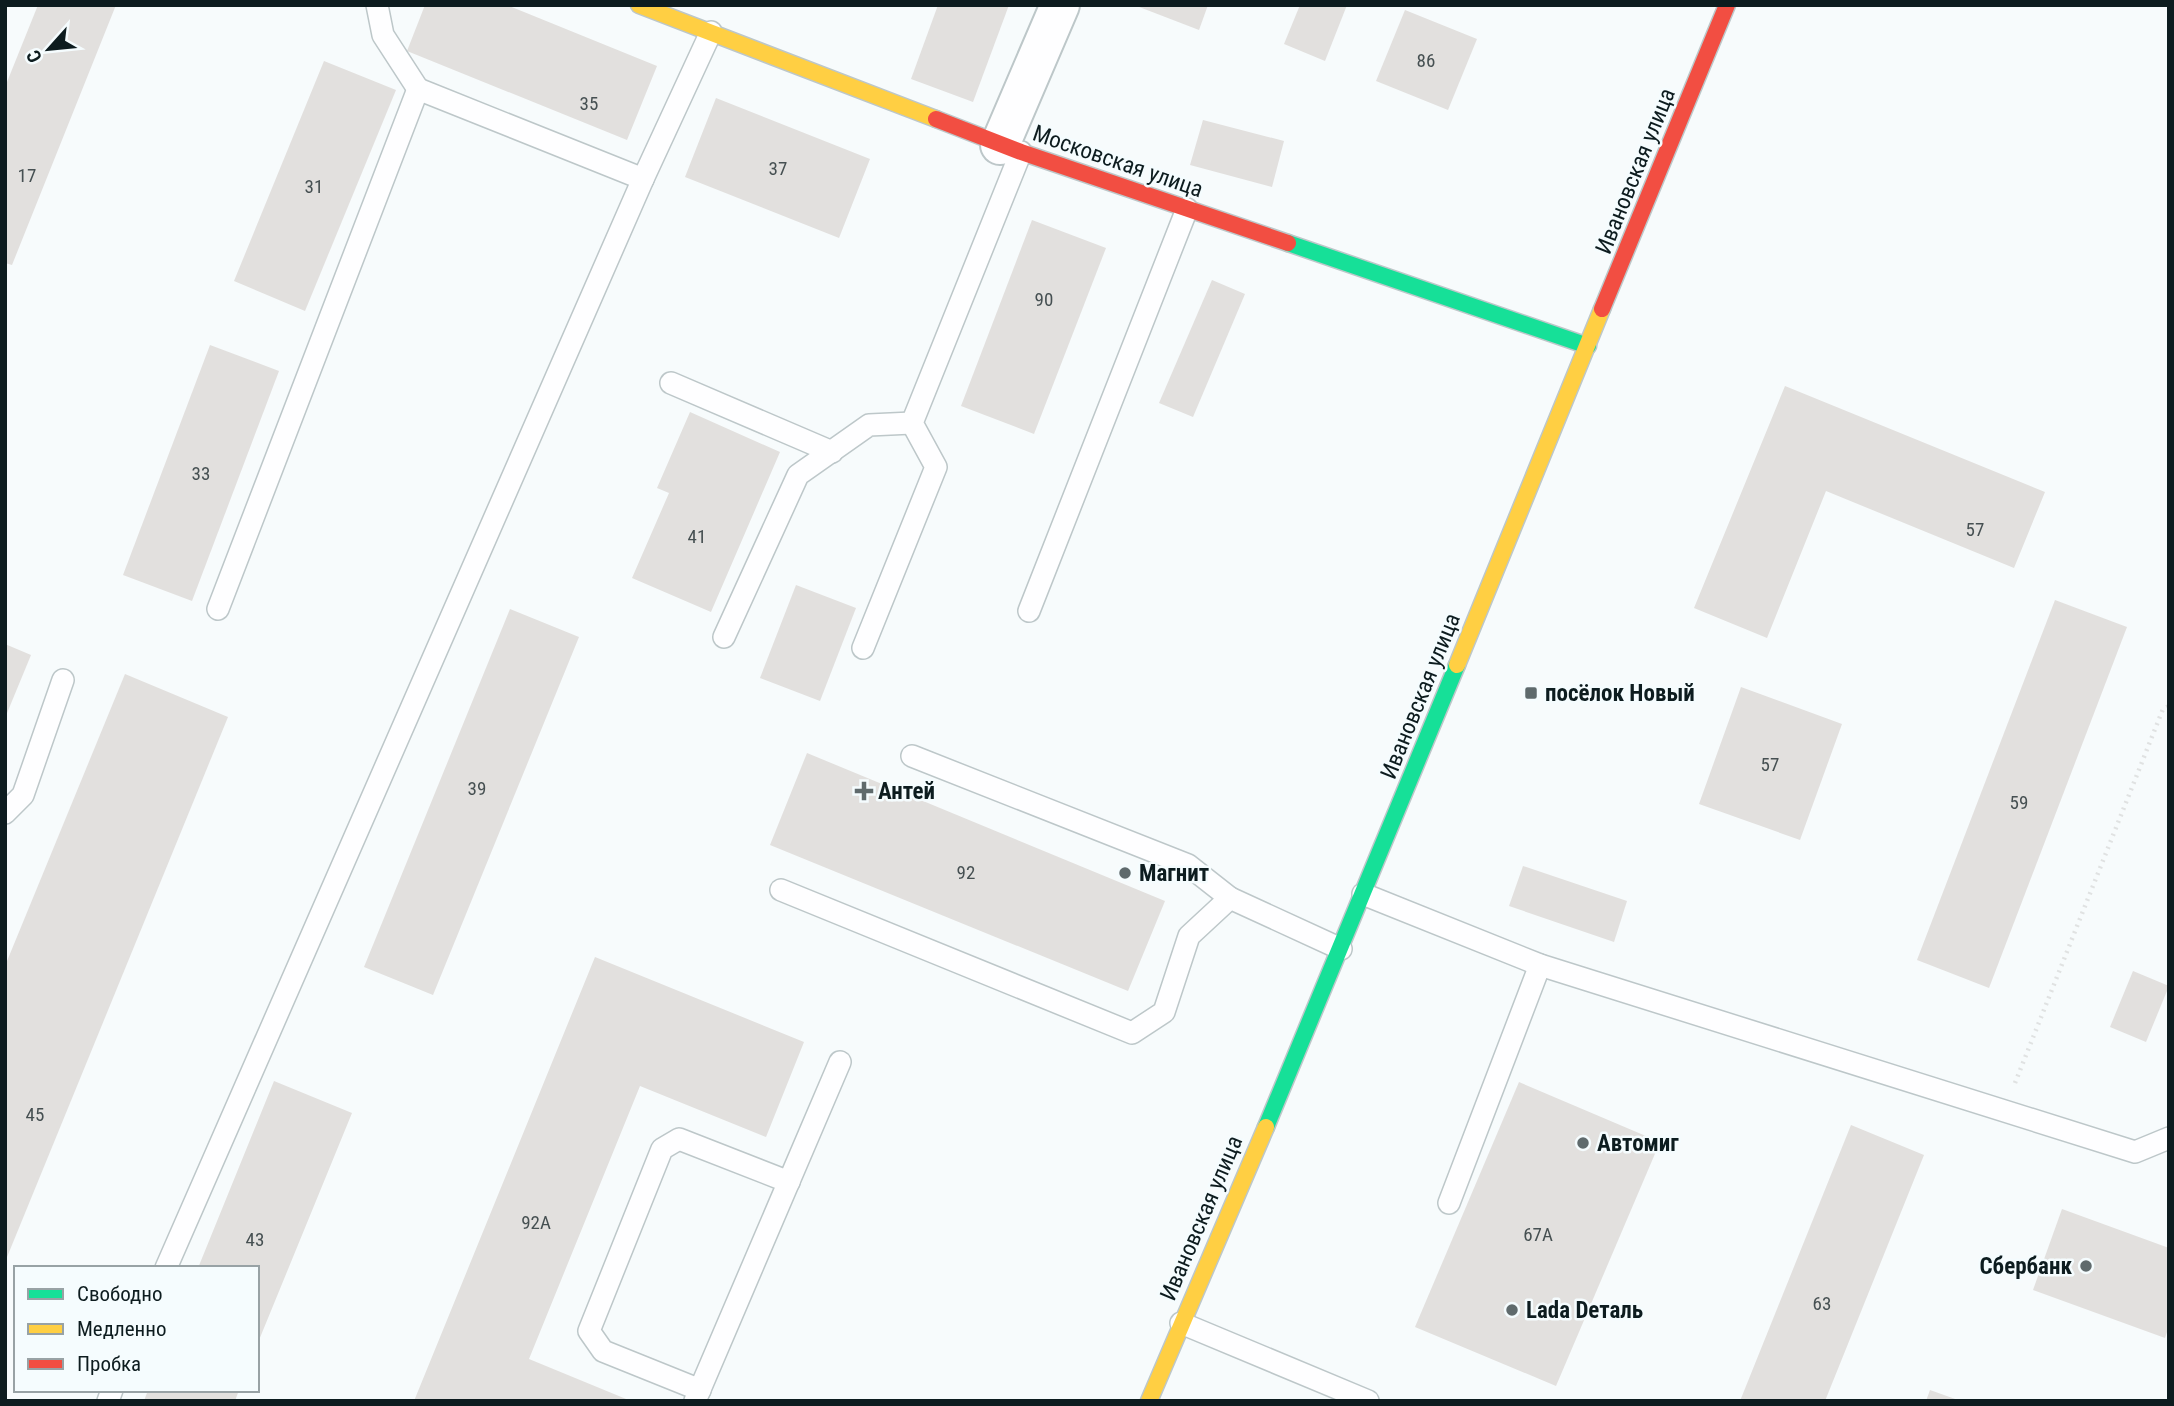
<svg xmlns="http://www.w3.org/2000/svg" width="2174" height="1406" font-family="'Roboto Condensed',sans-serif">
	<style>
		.building { fill: #e2e0de }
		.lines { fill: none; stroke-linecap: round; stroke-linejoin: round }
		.lane-casing { stroke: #bdc7c9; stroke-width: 24 }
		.street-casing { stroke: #bdc7c9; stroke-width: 42 }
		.fast-casing { stroke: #bdc7c9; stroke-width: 19 }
		.slow-casing { stroke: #bdc7c9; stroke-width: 19 }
		.jam-casing { stroke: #bdc7c9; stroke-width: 19 }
		.path { stroke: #e0e2e2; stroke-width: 4.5; stroke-dasharray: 2 5; stroke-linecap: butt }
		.lane { stroke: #fefeff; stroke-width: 21 }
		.street { stroke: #fefeff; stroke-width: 38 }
		.fast { stroke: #16e098; stroke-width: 16 }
		.slow { stroke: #ffcf43; stroke-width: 16 }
		.jam { stroke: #f24e42; stroke-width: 16 }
		.poi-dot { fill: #5f6a6c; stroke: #f5fcfe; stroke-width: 2.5 }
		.labels { text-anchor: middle; stroke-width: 5; stroke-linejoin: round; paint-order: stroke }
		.number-label { font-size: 19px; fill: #465052 }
		.street-label { font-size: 23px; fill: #0d1c1f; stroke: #f5fcfe }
		.poi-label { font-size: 23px; font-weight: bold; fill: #0d1c1f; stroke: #f5fcfe; text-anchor: start }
	</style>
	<rect width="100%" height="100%" fill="#f7fbfc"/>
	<!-- building -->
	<g class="building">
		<path d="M38,5H116L12,265L5,263V87Z"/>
		<path d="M425,5H507L657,66L627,140L407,51Z"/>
		<path d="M938,5H1009L973,102L911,79Z"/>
		<path d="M1134,5H1208L1199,30Z"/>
		<path d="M1300,5H1347L1325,61L1284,44Z"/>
		<path d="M1405,10L1477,39L1448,110L1376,81Z"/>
		<path d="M324,61L396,90L305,311L234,281Z"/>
		<path d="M716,98L870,159L839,238L685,177Z"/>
		<path d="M1203,120L1284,141L1272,187L1190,165Z"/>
		<path d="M1032,220L1106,248L1034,434L961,406Z"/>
		<path d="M1212,280L1245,294L1193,417L1159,403Z"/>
		<path d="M210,345L279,371L192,601L123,575Z"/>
		<path d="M1785,386L2045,492L2014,568L1826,491L1767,638L1694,608Z"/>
		<path d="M690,412L780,452L711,612L632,578L669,493L657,488Z"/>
		<path d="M796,585L856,608L820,701L760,678Z"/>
		<path d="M2055,600L2127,627L1989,988L1917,960Z"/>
		<path d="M510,609L579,637L433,995L364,967Z"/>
		<path d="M5,644L31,655L5,718Z"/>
		<path d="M125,674L228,717L5,1262V966Z"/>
		<path d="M1741,687L1842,724L1800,840L1699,804Z"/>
		<path d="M807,753L1165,901L1128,991L770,845Z"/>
		<path d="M1523,866L1627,901L1614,942L1509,906Z"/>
		<path d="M595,957L804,1042L766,1137L640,1086L529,1359L631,1401H414Z"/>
		<path d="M2133,971L2169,986L2146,1042L2110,1027Z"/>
		<path d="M274,1081L352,1113L257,1345V1268H198Z"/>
		<path d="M1519,1082L1660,1142L1556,1386L1415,1327Z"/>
		<path d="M1851,1125L1924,1155L1825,1401H1740Z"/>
		<path d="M2062,1209L2169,1248V1326L2165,1338L2033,1290Z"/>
		<path d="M148,1390H239L235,1401H144Z"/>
		<path d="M1930,1390L1958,1400V1401H1926Z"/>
	</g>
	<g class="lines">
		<defs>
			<g id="lane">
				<path d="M377,5L383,35L418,89"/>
				<path d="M671,383L832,452"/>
				<path d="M218,609L418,89L643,179"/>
				<path d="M1029,611L1187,209"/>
				<path d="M724,637L798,475L869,425L912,423"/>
				<path d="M863,648L936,467L912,423L1021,152"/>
				<path d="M912,756L1188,865L1230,898"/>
				<path d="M5,813L23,795L63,680"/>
				<path d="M781,890L1132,1033L1164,1012L1189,936L1230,898L1341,949"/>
				<path d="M1363,894L1540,965L2135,1152L2169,1138"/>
				<path d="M1449,1203L1540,965"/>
				<path d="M166,1268L643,179L711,32"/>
				<path d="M1181,1323L1368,1401"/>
				<path d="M700,1390L603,1351L589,1331L662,1149L679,1139L789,1182"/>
				<path d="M108,1401L112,1390"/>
				<path d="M695,1401L840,1062"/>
			</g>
			<path id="street" d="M1000,145L1060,5"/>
			<g id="fast">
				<path d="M1288,243L1588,346"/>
				<path d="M1266,1127L1457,665"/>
			</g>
			<g id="slow">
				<path d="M639,5L936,119"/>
				<path d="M1457,665L1602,309"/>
				<path d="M1149,1401L1266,1127"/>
			</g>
			<g id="jam">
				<path d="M936,119L1021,152L1288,243"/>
				<path d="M1602,309L1727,5"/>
			</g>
		</defs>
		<!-- lane casing -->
		<use href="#lane" class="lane-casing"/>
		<!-- street casing -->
		<use href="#street" class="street-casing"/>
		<!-- fast casing -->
		<use href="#fast" class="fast-casing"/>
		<!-- slow casing -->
		<use href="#slow" class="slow-casing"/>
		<!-- jam casing -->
		<use href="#jam" class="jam-casing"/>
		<!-- path -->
		<path class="path" d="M2015,1083L2163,709L2169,706"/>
		<!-- lane -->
		<use href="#lane" class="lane"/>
		<!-- street -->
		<use href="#street" class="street"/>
		<!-- fast -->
		<use href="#fast" class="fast"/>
		<!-- slow -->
		<use href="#slow" class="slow"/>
		<!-- jam -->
		<use href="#jam" class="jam"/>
	</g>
	<!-- markers -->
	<g class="poi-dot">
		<rect x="1524" y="686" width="14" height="14" rx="3.5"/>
		<path d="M860.5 780.5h7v7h7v7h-7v7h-7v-7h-7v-7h7z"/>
		<circle cx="1125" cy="873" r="7"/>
		<circle cx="1583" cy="1143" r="7"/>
		<circle cx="2086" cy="1266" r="7"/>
		<circle cx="1512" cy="1310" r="7"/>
	</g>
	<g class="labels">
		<!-- number labels -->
		<g class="number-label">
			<text x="1426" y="67">86</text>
			<text x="589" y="110">35</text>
			<text x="778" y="175">37</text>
			<text x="27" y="182">17</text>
			<text x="314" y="193">31</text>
			<text x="1044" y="306">90</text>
			<text x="201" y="480">33</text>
			<text x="1975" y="536">57</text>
			<text x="697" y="543">41</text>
			<text x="1770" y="771">57</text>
			<text x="477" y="795">39</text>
			<text x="2019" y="809">59</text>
			<text x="966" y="879">92</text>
			<text x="35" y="1121">45</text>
			<text x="536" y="1229">92А</text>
			<text x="1538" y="1241">67А</text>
			<text x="255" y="1246">43</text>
			<text x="1822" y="1310">63</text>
		</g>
		<!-- street labels -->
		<g class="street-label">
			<text transform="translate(1118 161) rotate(19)" y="8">Московская улица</text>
			<text transform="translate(1635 171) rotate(-68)" y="8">Ивановская улица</text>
			<text transform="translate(1420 696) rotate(-68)" y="8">Ивановская улица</text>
			<text transform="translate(1201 1218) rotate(-67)" y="8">Ивановская улица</text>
		</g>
		<!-- poi labels -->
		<g class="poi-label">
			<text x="1545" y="701">посёлок Новый</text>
			<text x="878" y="799">Антей</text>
			<text x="1139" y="881">Магнит</text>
			<text x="1597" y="1151">Автомиг</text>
			<text x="2072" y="1274" text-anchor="end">Сбербанк</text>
			<text x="1526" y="1318">Lada Dеталь</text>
		</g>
	</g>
	<!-- border -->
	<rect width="2174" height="1406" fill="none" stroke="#0d1c1f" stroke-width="14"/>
	<!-- legend -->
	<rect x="14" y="1266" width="245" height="126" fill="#f5fcfe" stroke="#98a2a5" stroke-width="2"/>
	<rect x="28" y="1289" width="35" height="10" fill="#16e098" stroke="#98a2a5" stroke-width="2"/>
	<text x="77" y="1301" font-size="21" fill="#0d1c1f">Свободно</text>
	<rect x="28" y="1324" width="35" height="10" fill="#ffcf43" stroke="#98a2a5" stroke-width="2"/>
	<text x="77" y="1336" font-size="21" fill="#0d1c1f">Медленно</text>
	<rect x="28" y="1359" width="35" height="10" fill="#f24e42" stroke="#98a2a5" stroke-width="2"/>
	<text x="77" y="1371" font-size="21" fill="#0d1c1f">Пробка</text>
	<!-- north arrow -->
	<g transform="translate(49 49) rotate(243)" stroke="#f5fcfe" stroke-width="5" paint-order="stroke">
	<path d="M0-5L12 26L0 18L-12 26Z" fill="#0d1c1f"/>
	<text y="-10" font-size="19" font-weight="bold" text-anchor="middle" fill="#0d1c1f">С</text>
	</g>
</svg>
